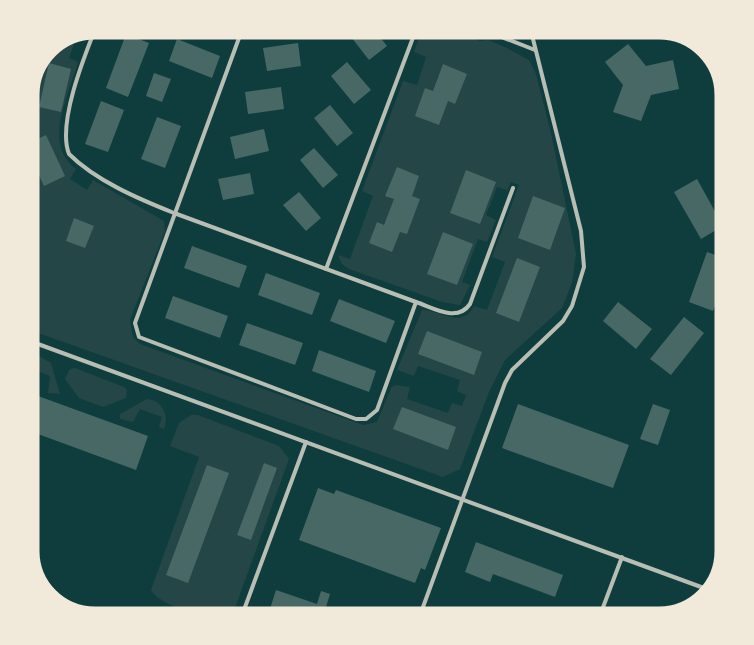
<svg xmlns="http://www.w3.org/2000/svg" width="754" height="645" font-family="Mulish,sans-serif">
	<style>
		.green { fill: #244646 }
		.building { fill: #486865 }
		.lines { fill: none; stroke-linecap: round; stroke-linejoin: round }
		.service { stroke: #b8beb3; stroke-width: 4 }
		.rim { fill: none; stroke: #f1e9da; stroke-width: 3 }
	</style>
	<rect width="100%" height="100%" fill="#0f3d3e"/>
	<!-- green -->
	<g class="green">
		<path d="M423,27H447L480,41L488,40L507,48L529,60L536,74L551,133L576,254L572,283L562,308L505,360L489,392L460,469L443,477L27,329V90L50,44L78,33L69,58L78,62C69,95 42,144 76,169L70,179L87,190L93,180L164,221L165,231L130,320L133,337L140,344L363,425L377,422L391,388L395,385L410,387L407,399L448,413L452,403L462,406L466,395L457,391L460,380L418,366L414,376L397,370L422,310C442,310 461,330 474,306L487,310L505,262L492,257L519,185L511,182L507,190L497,187L486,215L496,220L487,242L478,239L462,282L470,285L460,305L442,302L349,269L342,264L338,255L350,259L373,196L362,191L403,81L417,85L426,57L414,52Z"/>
		<path d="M27,349L51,363L60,394L48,393L50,376L27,367Z"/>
		<path d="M75,368L124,387L127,390L126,398L103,407L79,398L65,379L70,369Z"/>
		<path d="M147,399C163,401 169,415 164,429L159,427L162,417L140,409L133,422L120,419V414Z"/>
		<path d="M191,415H198L279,446L289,459L235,608L233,607C228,613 224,617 217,618C203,620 157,603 151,590L199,457L170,446L179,423Z"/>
	</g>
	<!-- building -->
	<g class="building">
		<path d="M356,27H372L387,46L369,60L348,33Z"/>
		<path d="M126,34L149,43L128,97L106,88Z"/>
		<path d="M177,39L220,56L212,78L169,61Z"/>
		<path d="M298,43L301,66L267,71L263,48Z"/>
		<path d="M628,44L646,66L673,60L679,89L651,95L641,121L613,112L623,85L605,62Z"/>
		<path d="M347,62L371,90L354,104L331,76Z"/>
		<path d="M49,63L71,69L61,112L39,107Z"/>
		<path d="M443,64L467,74L455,104L448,101L439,125L415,116L425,88L433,91Z"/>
		<path d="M154,73L171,79L162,102L146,96Z"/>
		<path d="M281,87L284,109L248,114L245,92Z"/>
		<path d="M101,101L124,110L108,152L85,144Z"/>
		<path d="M330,105L353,133L337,146L314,118Z"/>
		<path d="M157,117L181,126L165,168L141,159Z"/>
		<path d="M264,129L269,151L235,159L230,137Z"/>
		<path d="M46,135L65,176L44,186L27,150V144Z"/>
		<path d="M314,148L338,175L323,188L300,160Z"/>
		<path d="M397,167L419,176L412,196L420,199L407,234L400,232L392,252L369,243L377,222L384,225L394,199L385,196Z"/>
		<path d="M466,170L496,182L480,224L450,213Z"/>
		<path d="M250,173L254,194L223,200L218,179Z"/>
		<path d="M697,179L723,226L701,239L674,192Z"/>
		<path d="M299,192L321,218L306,231L283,205Z"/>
		<path d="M533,196L565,208L550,250L518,238Z"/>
		<path d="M74,218L94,226L85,248L66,241Z"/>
		<path d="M443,232L473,244L457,285L427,274Z"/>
		<path d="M192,246L247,266L239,288L184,268Z"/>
		<path d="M707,252L727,259V272L713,311L689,302Z"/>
		<path d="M517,258L540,267L519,322L496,313Z"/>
		<path d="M266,273L320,293L312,315L258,295Z"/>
		<path d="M173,296L228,316L220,338L165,318Z"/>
		<path d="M339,299L395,321L386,343L330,321Z"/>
		<path d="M618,302L652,329L636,349L603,321Z"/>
		<path d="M684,317L704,333L671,375L650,359Z"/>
		<path d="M247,323L303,343L295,365L239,345Z"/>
		<path d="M427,331L482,352L474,375L418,354Z"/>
		<path d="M319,350L376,371L369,392L312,371Z"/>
		<path d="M27,392L148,436L136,470L27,430Z"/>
		<path d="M518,404L629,445L613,488L502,448Z"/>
		<path d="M653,404L670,410L658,445L640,439Z"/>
		<path d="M402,407L456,427L448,450L393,429Z"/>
		<path d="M264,463L277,468L251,540L237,535Z"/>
		<path d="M207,465L229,473L188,583L166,575Z"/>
		<path d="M318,488L334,494L336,490L441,528L425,570L421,568L415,583L299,540Z"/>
		<path d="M476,542L563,575L555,597L493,574L490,582L465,572Z"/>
		<path d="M276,590L317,604L321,591L330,594L326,607L357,618H286L287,615L270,609Z"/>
		<path d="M371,609L395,618H368Z"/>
	</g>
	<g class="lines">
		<!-- service -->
		<g class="service">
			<path d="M96,27C84,57 57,124 69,154C96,181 139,199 174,213L416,302C434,308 457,323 470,304L513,188"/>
			<path d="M243,27L135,323L139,337L356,419H366L377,410L416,302"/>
			<path d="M476,27L535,50"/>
			<path d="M326,269L417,27"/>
			<path d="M27,340L712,591"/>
			<path d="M241,618L306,442"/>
			<path d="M419,618L505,383L512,370L563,321L572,306L584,267L581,231L530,27"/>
			<path d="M599,618L622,557"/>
		</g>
	</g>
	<!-- crop -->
	<path d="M0 0H754V645H0ZM95 38H659A57 57 0 0 1 716 95V551A57 57 0 0 1 659 608H95A57 57 0 0 1 38 551V95A57 57 0 0 1 95 38Z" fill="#f1e9da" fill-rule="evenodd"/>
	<path class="rim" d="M95 38H659A57 57 0 0 1 716 95V551A57 57 0 0 1 659 608H95A57 57 0 0 1 38 551V95A57 57 0 0 1 95 38Z"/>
</svg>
